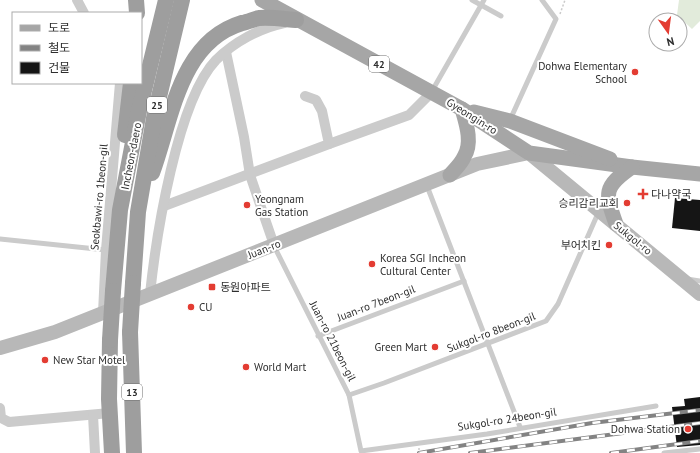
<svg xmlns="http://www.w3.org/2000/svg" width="700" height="453" font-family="'PT Sans','Noto Sans KR',sans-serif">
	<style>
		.green { fill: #e2ebdb }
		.building { fill: #151515 }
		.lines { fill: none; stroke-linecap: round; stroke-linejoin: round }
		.path { stroke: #cbcbcb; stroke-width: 1.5; stroke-dasharray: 2 2; stroke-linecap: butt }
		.service { stroke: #cbcbcb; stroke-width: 5 }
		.minor { stroke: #cbcbcb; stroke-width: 10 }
		.secondary { stroke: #b8b8b8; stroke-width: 14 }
		.primary { stroke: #a6a6a6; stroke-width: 15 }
		.trunk { stroke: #9e9e9e; stroke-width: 16 }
		.rail-casing { stroke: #838383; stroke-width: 4 }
		.rail { stroke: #fff; stroke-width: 2.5; stroke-dasharray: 8; stroke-linecap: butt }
		.path-bridge { stroke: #cbcbcb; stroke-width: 1.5; stroke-dasharray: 2 2; stroke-linecap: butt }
		.trunk-bridge { stroke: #9e9e9e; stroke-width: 16 }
		.poi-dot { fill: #e33c32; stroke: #fff; stroke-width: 1.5 }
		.labels { text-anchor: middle; stroke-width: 4; stroke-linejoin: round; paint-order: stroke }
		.shield { fill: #fff; stroke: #6d6d6d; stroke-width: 1 }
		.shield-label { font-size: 10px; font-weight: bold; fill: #2e2e2e }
		.poi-label { font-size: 11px; fill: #2e2e2e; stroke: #fff; text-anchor: start }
		.street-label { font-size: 11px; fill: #2e2e2e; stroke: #fff }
	</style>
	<rect width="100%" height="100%" fill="#fff"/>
	<!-- green -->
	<path class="green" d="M679,0H700V21L692,29L677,15Z"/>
	<!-- building -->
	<g class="building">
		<path d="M675,198L700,200V231L672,228Z"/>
		<path d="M700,397V445L677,447L672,407L685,406L684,399Z"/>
	</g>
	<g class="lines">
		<!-- path -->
		<path class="path" d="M560,14L565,0"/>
		<!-- service -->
		<g class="service">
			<path d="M472,0L501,16"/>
			<path d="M432,91L484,0"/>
			<path d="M510,120L556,19L542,0"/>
			<path d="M427,186L520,427"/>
			<path d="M0,239L106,250"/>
			<path d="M274,246L349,395L361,451L487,434L656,406"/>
			<path d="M687,279L700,281"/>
			<path d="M318,336L464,281"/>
			<path d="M349,395L384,383L546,321L558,304L599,211"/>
			<path d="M664,453L700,449"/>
		</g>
		<!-- minor -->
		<g class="minor">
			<path d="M77,0L84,13"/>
			<path d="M226,52L244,137L250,175L274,245"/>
			<path d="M329,144L409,115L432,92"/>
			<path d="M164,206L329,144L322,111L316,100L305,96"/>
			<path d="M150,294C156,237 177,101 216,60C234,42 260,28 284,23"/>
			<path d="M103,313L106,250L120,83"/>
			<path d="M0,408L1,418L9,422L110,413"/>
			<path d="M93,415L95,453"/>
		</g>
		<!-- secondary -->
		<path class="secondary" d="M0,348L55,332L477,164L529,153L700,294"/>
		<!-- primary -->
		<g class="primary">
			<path d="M262,0L462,109L529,153L632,167L700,174"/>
			<path d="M474,112L510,121L610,159"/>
			<path d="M450,175C455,169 461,164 464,157C473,143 466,123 462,109"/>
			<path d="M616,224C605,193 603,187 632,167"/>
		</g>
		<!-- trunk -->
		<g class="trunk">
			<path d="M136,0L137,13"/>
			<path d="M125,135L131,83"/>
			<path d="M152,173C172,119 179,42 242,23C248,22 254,19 259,18C271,17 284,19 296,20"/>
			<path d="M133,283L138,212L154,118L182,0"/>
			<path d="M113,291L120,210L139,111L166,0"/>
			<path d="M130,332L134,453"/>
			<path d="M110,340L109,399L112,453"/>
		</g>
		<defs>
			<g id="rail">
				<path d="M419,453L592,423L700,410"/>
				<path d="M470,453L700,423"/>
				<path d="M611,453L700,441"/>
			</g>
		</defs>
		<!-- rail casing -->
		<use href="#rail" class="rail-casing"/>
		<!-- rail -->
		<use href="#rail" class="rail"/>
		<!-- path-bridge -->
		<path class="path-bridge" d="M419,448V453"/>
		<!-- trunk-bridge -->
		<g class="trunk-bridge">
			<path d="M130,332L133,283"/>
			<path d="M110,340L113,291"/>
		</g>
	</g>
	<!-- markers -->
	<g class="poi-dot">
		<circle cx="635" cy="72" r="4"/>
		<path d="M641 188h4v4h4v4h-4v4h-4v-4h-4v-4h4z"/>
		<circle cx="627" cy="203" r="4"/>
		<circle cx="247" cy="205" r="4"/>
		<circle cx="609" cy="245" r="4"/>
		<circle cx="372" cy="264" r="4"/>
		<rect x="208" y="283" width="8" height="8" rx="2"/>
		<circle cx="191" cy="307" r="4"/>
		<circle cx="435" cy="347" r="4"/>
		<circle cx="45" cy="360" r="4"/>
		<circle cx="246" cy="367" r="4"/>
		<circle cx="688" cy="429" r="4"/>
	</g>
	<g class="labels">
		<!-- shield labels -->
		<g class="shield">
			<rect x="369" y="56" width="20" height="16" rx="3"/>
			<rect x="147" y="97" width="20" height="16" rx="3"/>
			<rect x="122" y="384" width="20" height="16" rx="3"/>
		</g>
		<g class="shield-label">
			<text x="379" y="68">42</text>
			<text x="157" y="109">25</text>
			<text x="132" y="396">13</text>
		</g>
		<!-- poi labels -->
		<g class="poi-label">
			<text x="627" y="70" text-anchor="end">Dohwa Elementary<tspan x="627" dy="13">School</tspan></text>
			<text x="651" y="198">다나약국</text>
			<text x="255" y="203">Yeongnam<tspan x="255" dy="13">Gas Station</tspan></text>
			<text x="619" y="207" text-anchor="end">승리감리교회</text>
			<text x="601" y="249" text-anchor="end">부어치킨</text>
			<text x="380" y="262">Korea SGI Incheon<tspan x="380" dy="13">Cultural Center</tspan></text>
			<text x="220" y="291">동원아파트</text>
			<text x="199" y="311">CU</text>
			<text x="427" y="351" text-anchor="end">Green Mart</text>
			<text x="53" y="364">New Star Motel</text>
			<text x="254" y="371">World Mart</text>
			<text x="680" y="433" text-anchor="end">Dohwa Station</text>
		</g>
		<!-- street labels -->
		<g class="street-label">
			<text transform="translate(472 116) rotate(32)" y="4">Gyeongin-ro</text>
			<text transform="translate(131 156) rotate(-79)" y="4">Incheon-daero</text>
			<text transform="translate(99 197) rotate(-85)" y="4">Seokbawi-ro 1beon-gil</text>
			<text transform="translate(633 238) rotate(39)" y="4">Sukgol-ro</text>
			<text transform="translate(264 249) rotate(-22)" y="4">Juan-ro</text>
			<text transform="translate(376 303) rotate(-21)" y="4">Juan-ro 7beon-gil</text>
			<text transform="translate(491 332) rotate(-21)" y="4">Sukgol-ro 8beon-gil</text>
			<text transform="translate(333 341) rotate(63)" y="4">Juan-ro 21beon-gil</text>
			<text transform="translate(507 419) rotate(-9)" y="4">Sukgol-ro 24beon-gil</text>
		</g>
	</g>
	<!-- legend -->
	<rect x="12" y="12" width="130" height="72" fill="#ffffff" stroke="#ababab"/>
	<rect x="20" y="25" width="20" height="6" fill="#a6a6a6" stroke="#ababab"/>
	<text x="48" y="32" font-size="12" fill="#2e2e2e">도로</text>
	<rect x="20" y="45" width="20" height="6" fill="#838383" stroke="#ababab"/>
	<text x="48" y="52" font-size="12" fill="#2e2e2e">철도</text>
	<rect x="20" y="62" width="20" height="12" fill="#151515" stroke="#ababab"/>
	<text x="48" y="72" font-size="12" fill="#2e2e2e">건물</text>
	<!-- north arrow -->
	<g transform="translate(668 32) rotate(166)"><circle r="19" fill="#ffffff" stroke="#ababab"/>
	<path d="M0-3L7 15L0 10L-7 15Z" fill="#e33c32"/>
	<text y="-6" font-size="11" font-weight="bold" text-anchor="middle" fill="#2e2e2e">N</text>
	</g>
</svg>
